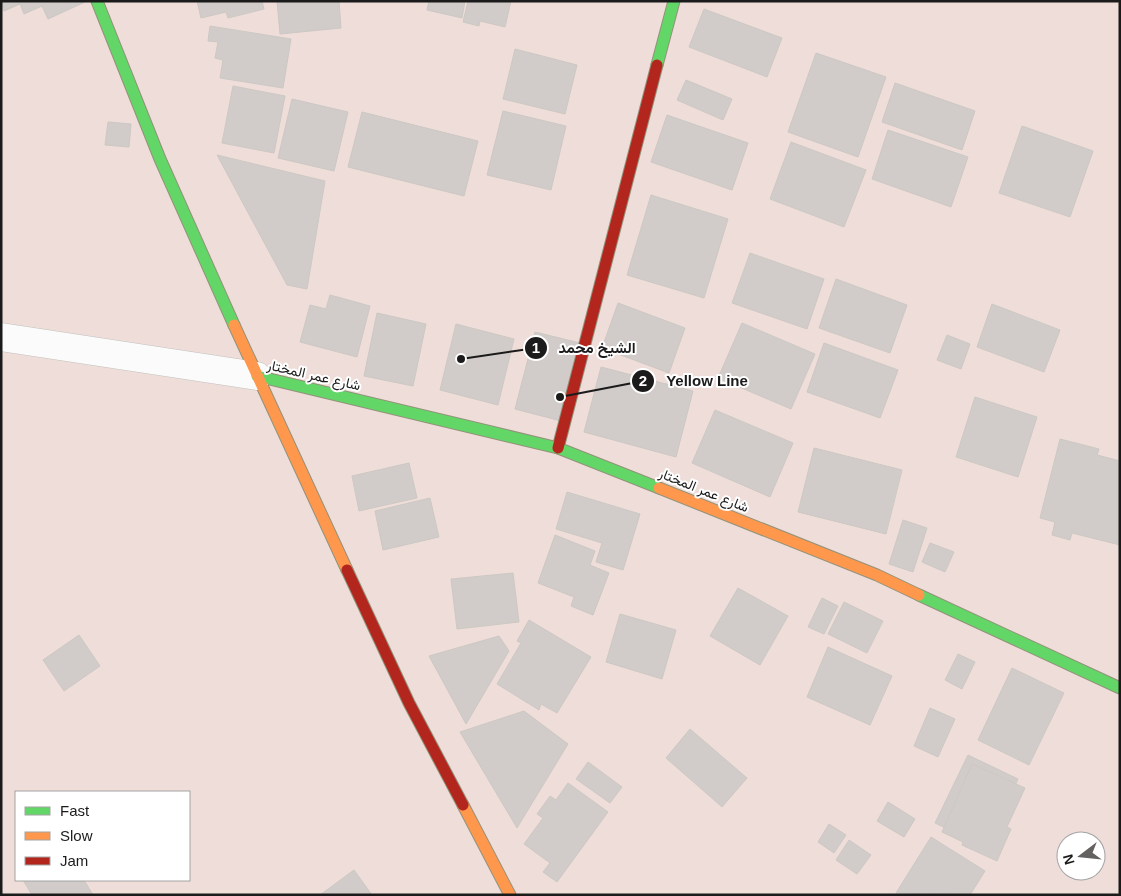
<svg xmlns="http://www.w3.org/2000/svg" width="1121" height="896" font-family="Helvetica,Vazirmatn,sans-serif">
	<style>
		.military { fill: #eeddd8; fill-rule: evenodd }
		.building { fill: #d1ccc9; stroke: #cdc8c3 }
		.lines { fill: none; stroke-linecap: round; stroke-linejoin: round }
		.street-casing { stroke: #c2c1bf; stroke-width: 29 }
		.fast-casing { stroke: #93927a; stroke-width: 13 }
		.slow-casing { stroke: #93927a; stroke-width: 13 }
		.jam-casing { stroke: #93927a; stroke-width: 13 }
		.street { stroke: #fcfbfb; stroke-width: 28 }
		.fast { stroke: #63d668; stroke-width: 11 }
		.slow { stroke: #ff974d; stroke-width: 11 }
		.jam { stroke: #b3261e; stroke-width: 11 }
		.labels { text-anchor: middle; stroke-width: 4; stroke-linejoin: round; paint-order: stroke }
		.street-label { font-size: 14px; fill: #1b1b1b; stroke: #fff }
		.leader { fill: none; stroke: #1b1b1b; stroke-width: 2 }
		.callout-dot { fill: #1b1b1b; stroke: #fff; stroke-width: 2 }
		.mark-label { font-size: 15px; text-anchor: middle; font-weight: bold; fill: #fff }
		.callout-label { font-size: 15px; text-anchor: middle; font-weight: bold; fill: #1b1b1b; stroke: #fff; stroke-width: 4; stroke-linejoin: round; paint-order: stroke }
	</style>
	<rect width="100%" height="100%" fill="#eae6e2"/>
	<!-- military -->
	<path class="military" d="M1,1H1120V895H1ZM16,792H189V880H16ZM1066,841H1096V871H1066Z"/>
	<!-- building -->
	<g class="building">
		<path d="M1,1H85V2L48,19L42,6L24,14L20,4L4,11Z"/>
		<path d="M197,1H262L264,9L228,18L226,12L201,18Z"/>
		<path d="M277,1H339L341,28L280,34Z"/>
		<path d="M429,1H465L462,18L427,10Z"/>
		<path d="M468,1H511L505,27L480,21L479,26L463,22Z"/>
		<path d="M704,9L782,38L767,77L689,47Z"/>
		<path d="M210,26L291,39L283,88L220,78L223,60L215,58L218,42L208,41Z"/>
		<path d="M515,49L577,65L565,114L503,99Z"/>
		<path d="M816,53L886,77L858,157L788,132Z"/>
		<path d="M686,80L732,99L723,120L677,100Z"/>
		<path d="M895,83L975,111L962,150L882,122Z"/>
		<path d="M233,86L285,96L274,153L222,143Z"/>
		<path d="M292,99L348,112L334,171L278,158Z"/>
		<path d="M503,111L566,126L551,190L487,175Z"/>
		<path d="M362,112L478,141L464,196L348,167Z"/>
		<path d="M667,115L748,143L732,190L651,162Z"/>
		<path d="M108,122L131,124L129,147L105,145Z"/>
		<path d="M1022,126L1093,151L1070,217L999,193Z"/>
		<path d="M888,130L968,157L951,207L872,179Z"/>
		<path d="M791,142L866,170L844,227L770,199Z"/>
		<path d="M217,155L325,181L307,289L287,285Z"/>
		<path d="M651,195L728,219L704,298L627,275Z"/>
		<path d="M750,253L824,279L807,329L732,303Z"/>
		<path d="M836,279L907,305L890,353L819,328Z"/>
		<path d="M330,295L370,306L357,357L300,342L310,305L326,309Z"/>
		<path d="M618,303L685,328L669,373L602,348Z"/>
		<path d="M992,304L1060,330L1044,372L977,347Z"/>
		<path d="M377,313L426,324L413,386L364,376Z"/>
		<path d="M742,323L815,354L791,409L718,378Z"/>
		<path d="M456,324L514,339L498,405L440,390Z"/>
		<path d="M535,332L580,343L561,421L515,409Z"/>
		<path d="M947,335L970,344L961,369L937,360Z"/>
		<path d="M824,343L898,370L880,418L807,392Z"/>
		<path d="M601,367L693,391L676,457L584,432Z"/>
		<path d="M975,397L1037,417L1018,477L956,457Z"/>
		<path d="M715,410L793,443L770,497L692,463Z"/>
		<path d="M1060,439L1099,449L1097,455L1120,461V545L1072,533L1070,540L1052,535L1055,522L1040,518Z"/>
		<path d="M814,448L902,470L886,534L798,512Z"/>
		<path d="M409,463L417,498L359,511L352,476Z"/>
		<path d="M567,492L640,514L623,570L596,562L602,543L556,529Z"/>
		<path d="M430,498L439,537L383,550L375,511Z"/>
		<path d="M903,520L927,528L913,572L889,564Z"/>
		<path d="M555,535L595,551L590,565L609,573L593,615L571,606L574,597L538,583Z"/>
		<path d="M930,543L954,552L945,572L922,562Z"/>
		<path d="M513,573L519,622L457,629L451,579Z"/>
		<path d="M738,588L788,616L760,665L710,636Z"/>
		<path d="M822,598L838,606L824,634L808,627Z"/>
		<path d="M844,602L883,621L867,653L828,634Z"/>
		<path d="M620,614L676,630L662,679L606,662Z"/>
		<path d="M529,620L591,657L557,713L541,704L539,710L497,684L521,643L517,641Z"/>
		<path d="M79,635L100,666L64,691L43,660Z"/>
		<path d="M499,636L509,651L466,724L429,656Z"/>
		<path d="M828,647L892,676L870,725L807,697Z"/>
		<path d="M958,654L975,662L962,689L945,680Z"/>
		<path d="M1012,668L1064,693L1029,765L978,740Z"/>
		<path d="M930,708L955,719L938,757L914,746Z"/>
		<path d="M524,711L568,744L517,828L460,732Z"/>
		<path d="M690,729L747,778L722,807L666,758Z"/>
		<path d="M968,755L1018,779L985,847L935,823Z"/>
		<path d="M588,762L622,787L610,803L576,779Z"/>
		<path d="M972,764L1025,788L1007,827L1011,829L997,861L962,845L963,842L942,832Z"/>
		<path d="M568,783L608,812L557,882L543,872L550,863L524,844L543,818L537,814L550,796L556,800Z"/>
		<path d="M888,802L915,819L904,837L877,821Z"/>
		<path d="M829,824L846,835L834,853L818,842Z"/>
		<path d="M931,837L985,871L970,895L896,893Z"/>
		<path d="M849,840L871,855L857,874L836,860Z"/>
		<path d="M354,870L372,895H320Z"/>
		<path d="M23,880H84L93,895H32Z"/>
	</g>
	<g class="lines">
		<defs>
			<path id="street" d="M1,337L257,376"/>
			<g id="fast">
				<path d="M97,1L160,159L234,325"/>
				<path d="M657,65L674,1"/>
				<path d="M257,376L558,448L659,488"/>
				<path d="M919,595L1120,688"/>
			</g>
			<g id="slow">
				<path d="M234,325L347,570"/>
				<path d="M659,488L877,575L919,595"/>
				<path d="M463,805L510,895"/>
			</g>
			<g id="jam">
				<path d="M558,448L657,65"/>
				<path d="M347,570L409,703L463,805"/>
			</g>
		</defs>
		<!-- street casing -->
		<use href="#street" class="street-casing"/>
		<!-- fast casing -->
		<use href="#fast" class="fast-casing"/>
		<!-- slow casing -->
		<use href="#slow" class="slow-casing"/>
		<!-- jam casing -->
		<use href="#jam" class="jam-casing"/>
		<!-- street -->
		<use href="#street" class="street"/>
		<!-- fast -->
		<use href="#fast" class="fast"/>
		<!-- slow -->
		<use href="#slow" class="slow"/>
		<!-- jam -->
		<use href="#jam" class="jam"/>
	</g>
	<g class="labels">
		<!-- street labels -->
		<g class="street-label">
			<text transform="translate(314 375) rotate(13)" y="5">شارع عمر المختار</text>
			<text transform="translate(704 490) rotate(22)" y="5">شارع عمر المختار</text>
		</g>
	</g>
	<!-- callouts -->
	<path class="leader" d="M461 359L536 348M560 397L643 381"/>
	<g class="callout-dot">
		<circle cx="461" cy="359" r="5"/>
		<circle cx="560" cy="397" r="5"/>
		<circle cx="536" cy="348" r="12"/>
		<circle cx="643" cy="381" r="12"/>
	</g>
	<g class="mark-label">
		<text x="536" y="353">1</text>
		<text x="643" y="386">2</text>
	</g>
	<g class="callout-label">
		<text x="597" y="353">الشيخ محمد</text>
		<text x="707" y="386">Yellow Line</text>
	</g>
	<!-- border -->
	<rect width="1121" height="896" fill="none" stroke="#1b1b1b" stroke-width="5"/>
	<!-- legend -->
	<rect x="15" y="791" width="175" height="90" fill="#ffffff" stroke="#a4a4a4"/>
	<rect x="25" y="807" width="25" height="8" fill="#63d668" stroke="#a4a4a4"/>
	<text x="60" y="816" font-size="15" fill="#1b1b1b">Fast</text>
	<rect x="25" y="832" width="25" height="8" fill="#ff974d" stroke="#a4a4a4"/>
	<text x="60" y="841" font-size="15" fill="#1b1b1b">Slow</text>
	<rect x="25" y="857" width="25" height="8" fill="#b3261e" stroke="#a4a4a4"/>
	<text x="60" y="866" font-size="15" fill="#1b1b1b">Jam</text>
	<!-- north arrow -->
	<g transform="translate(1081 856) rotate(254)"><circle r="24" fill="#ffffff" stroke="#a4a4a4"/>
	<path d="M0-4L9 19L0 12L-9 19Z" fill="#636261"/>
	<text y="-8" font-size="14" font-weight="bold" text-anchor="middle" fill="#1b1b1b">N</text>
	</g>
</svg>
